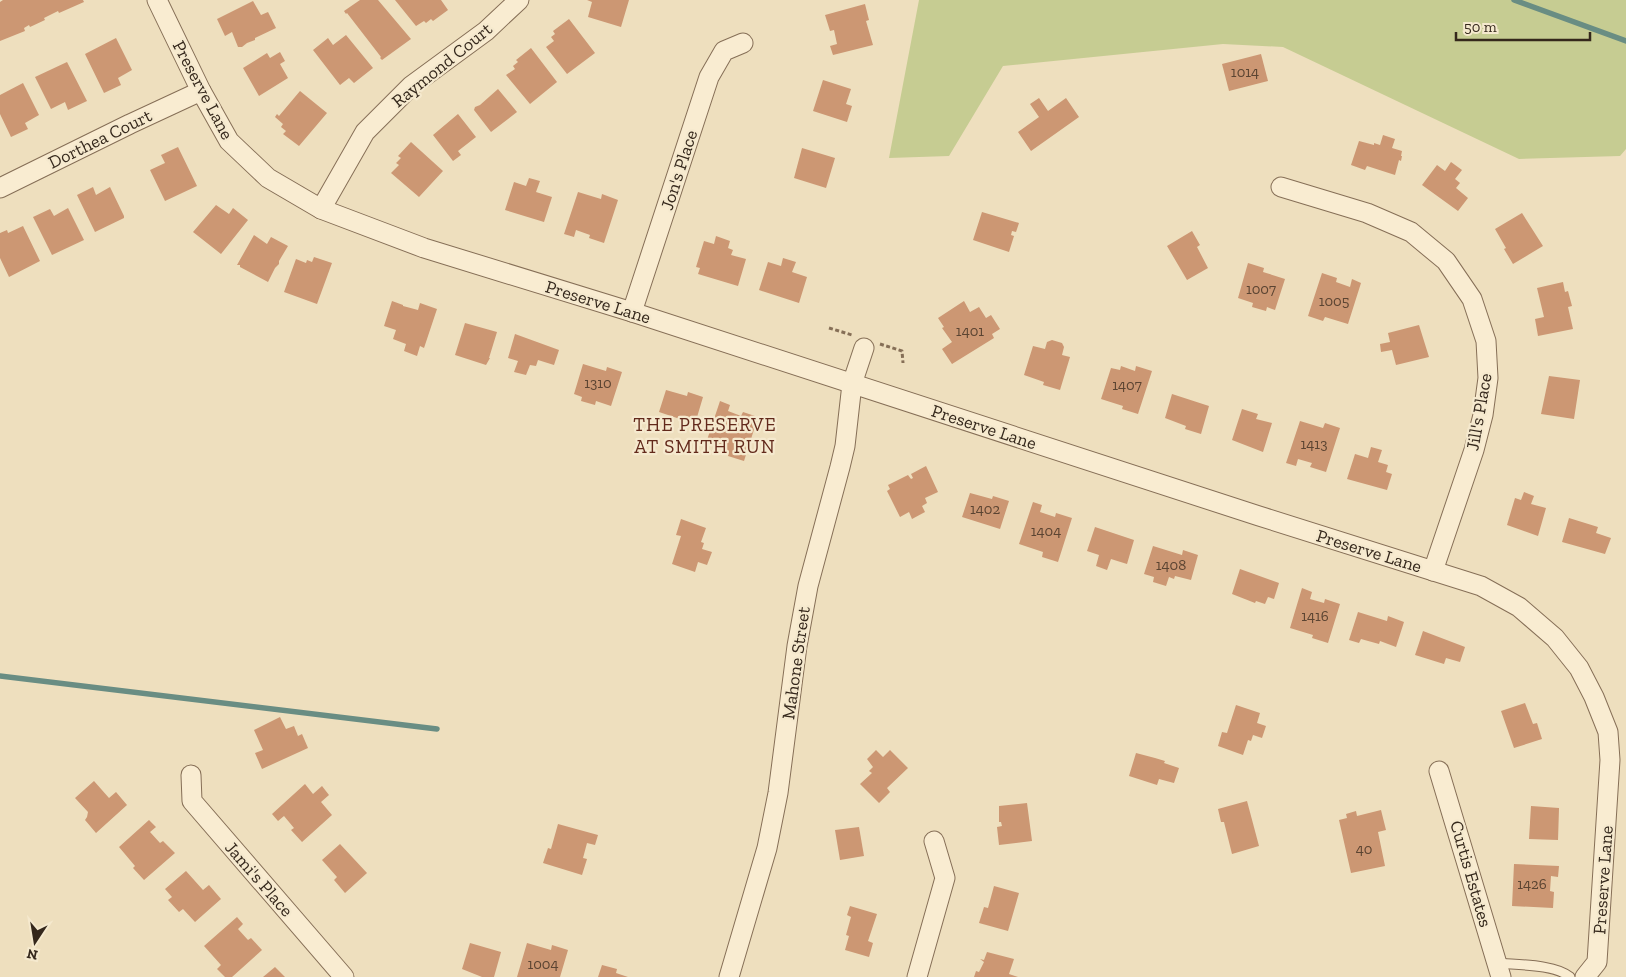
<svg xmlns="http://www.w3.org/2000/svg" width="1626" height="977" font-family="'Zilla Slab',serif">
	<style>
		.green { fill: #c6cc92 }
		.lines { fill: none; stroke-linecap: round; stroke-linejoin: round }
		.stream { stroke: #698d83; stroke-width: 5.5 }
		.building { fill: #cc9773 }
		.lane-casing { stroke: #866f57; stroke-width: 11 }
		.street-casing { stroke: #866f57; stroke-width: 21 }
		.path { stroke: #866f57; stroke-width: 3; stroke-dasharray: 4 2.5; stroke-linecap: butt }
		.lane { stroke: #f9ecd1; stroke-width: 9 }
		.street { stroke: #f9ecd1; stroke-width: 19 }
		.labels { text-anchor: middle; stroke-width: 4.5; stroke-linejoin: round; paint-order: stroke }
		.number-label { font-size: 15px; fill: #5b4432 }
		.street-label { font-size: 18px; fill: #35281c; stroke: #f5e9ce }
		.neighbourhood-label { font-size: 19px; letter-spacing: 1px; fill: #62291b; stroke: #f5e9ce }
	</style>
	<rect width="100%" height="100%" fill="#eedfbe"/>
	<!-- green -->
	<path class="green" d="M919,0H1626V149L1620,156L1519,159L1283,47L1223,44L1003,66L949,156L889,158Z"/>
	<g class="lines">
		<!-- stream -->
		<g class="stream">
			<path d="M1514,0L1626,41"/>
			<path d="M0,676L437,729"/>
		</g>
	</g>
	<!-- building -->
	<g class="building">
		<path d="M3,0H83L84,2L59,13L58,11L44,18L45,20L30,27L29,25L24,28L25,31L0,41V2Z"/>
		<path d="M360,0H378L411,39L382,60L380,58L381,57L347,13L346,14L344,11Z"/>
		<path d="M395,0H441L448,10L433,21L431,19L426,23L424,21L416,26Z"/>
		<path d="M629,0L621,27L588,17L592,2L587,0Z"/>
		<path d="M253,1L261,15L268,12L276,28L255,38V40L247,43L242,47H238L232,32L225,36L217,19Z"/>
		<path d="M865,4L869,20L866,21L873,45L833,55L830,46L837,44L834,30L830,31L825,15Z"/>
		<path d="M569,19L595,53L567,74L546,47L554,41L551,37L555,34L553,31Z"/>
		<path d="M346,35L373,68L354,83L349,78L340,85L313,50L328,38L333,45Z"/>
		<path d="M116,38L132,70L118,78L121,85L104,93L85,54Z"/>
		<path d="M531,48L557,82L530,104L506,75L515,69L513,66L518,62L516,60Z"/>
		<path d="M280,52L285,61L280,64L288,78L259,96L243,68L267,53L270,58Z"/>
		<path d="M1261,54L1268,81L1229,91L1222,64Z"/>
		<path d="M67,62L87,101L68,110L65,102L51,109L35,77Z"/>
		<path d="M823,80L851,89L846,104L852,106L847,122L813,111Z"/>
		<path d="M23,83L39,115L25,123L28,129L11,137L0,114V95Z"/>
		<path d="M498,89L517,112L491,132L474,110L475,107L480,105Z"/>
		<path d="M300,91L327,113L299,146L283,134L286,131L281,127L283,124L275,117L277,114L279,116Z"/>
		<path d="M1039,98L1048,111L1066,98L1079,117L1031,151L1018,132L1039,117L1030,104Z"/>
		<path d="M458,114L476,137L458,151L461,155L453,161L433,135Z"/>
		<path d="M1383,135L1395,139L1392,148L1402,151L1401,156H1402L1401,161L1399,160L1395,175L1367,166L1365,170L1351,165L1359,141L1374,145V143L1380,145Z"/>
		<path d="M411,142L443,171L419,197L391,173L399,165L396,163L401,158L398,156Z"/>
		<path d="M178,147L197,186L165,201L150,170L165,163L161,155Z"/>
		<path d="M802,148L835,158L826,188L794,178Z"/>
		<path d="M1451,162L1462,170L1455,179L1460,183L1456,188L1468,198L1458,211L1422,185L1437,165L1445,171Z"/>
		<path d="M529,178L540,181L536,192L552,197L544,222L505,210L514,182L526,186Z"/>
		<path d="M93,187L96,195L110,187L124,216V218L95,232L77,195Z"/>
		<path d="M578,192L601,199L602,194L618,200L604,243L589,238L590,235L576,230L574,237L564,234Z"/>
		<path d="M216,205L229,214L233,208L248,220L221,254L193,232Z"/>
		<path d="M68,208L84,240L52,255L33,217L50,209L54,216Z"/>
		<path d="M982,212L1019,223L1016,232L1012,231L1011,235L1014,236L1009,252L973,240Z"/>
		<path d="M1522,213L1543,246L1513,264L1504,249L1506,248L1495,229Z"/>
		<path d="M23,226L40,261L9,277L0,258V233L7,230L8,233Z"/>
		<path d="M1192,231L1200,245L1197,247L1208,268L1187,280L1167,246Z"/>
		<path d="M254,235L267,244L271,237L288,246L279,261V264L275,268L268,282L240,267V265H237Z"/>
		<path d="M716,236L730,241L728,248L733,250L731,255L746,259L738,286L698,274L700,268L696,267L704,241L714,244Z"/>
		<path d="M314,257L332,263L317,304L284,292L296,259L306,263L307,260L312,262Z"/>
		<path d="M783,258L796,262L792,272L807,277L799,303L759,290L768,262L781,266Z"/>
		<path d="M1248,263L1264,268L1263,272L1285,279L1275,310L1267,307L1266,311L1252,307L1253,303L1238,298Z"/>
		<path d="M1322,273L1337,278L1336,282L1350,287L1352,279L1361,283L1348,324L1325,317L1323,321L1308,316Z"/>
		<path d="M1563,282L1565,292L1568,291L1572,306L1568,307L1573,329L1538,336L1535,319L1544,317L1537,288Z"/>
		<path d="M392,301L403,305V306L418,310L420,303L437,309L424,348L420,346L417,356L404,351L406,344L393,339L396,330L384,326Z"/>
		<path d="M964,301L970,312L979,307L986,318L991,315L1000,329L992,334L994,338L952,364L942,349L952,342L942,328L944,327L938,318Z"/>
		<path d="M465,323L497,332L489,358H490L486,365L455,355Z"/>
		<path d="M1419,325L1429,357L1396,365L1392,350L1381,352L1380,344L1390,342L1388,333Z"/>
		<path d="M515,334L559,350L554,365L538,360L536,366L530,365L526,375L514,372L518,361L508,358Z"/>
		<path d="M1052,340L1062,343L1064,347L1062,355L1070,357L1060,390L1043,385L1044,382L1024,375L1033,346L1045,349L1047,342Z"/>
		<path d="M583,364L606,371L607,367L622,372L611,406L596,401L595,405L581,401L582,397L574,394Z"/>
		<path d="M1121,366L1135,371L1136,366L1152,371L1138,414L1122,409L1123,406L1101,399L1111,368L1120,370Z"/>
		<path d="M1549,376L1580,380L1574,419L1541,414Z"/>
		<path d="M666,390L687,396L688,392L703,397L695,424L659,412Z"/>
		<path d="M1172,394L1209,406L1201,434L1185,429L1186,426L1165,418Z"/>
		<path d="M720,401L730,405L728,411L741,416L743,412L758,417L744,461L728,456L729,451L706,443Z"/>
		<path d="M1242,409L1258,414L1256,419L1272,423L1263,452L1232,440Z"/>
		<path d="M1300,421L1323,428L1325,423L1340,428L1326,472L1310,467L1312,463L1298,459L1296,466L1286,463Z"/>
		<path d="M1371,447L1382,450L1378,462L1388,465L1386,472L1392,474L1387,490L1347,479L1355,454L1368,458Z"/>
		<path d="M926,466L938,492L925,498L927,503L922,506L925,512L912,519L909,512L900,517L887,491L890,489L888,485L908,475L911,479L913,478L911,474Z"/>
		<path d="M1524,492L1534,496L1531,504L1546,508L1538,536L1507,525L1515,498L1521,500Z"/>
		<path d="M970,493L992,499L993,496L1009,501L1000,529L962,517Z"/>
		<path d="M1033,502L1042,505L1040,512L1055,517L1056,513L1072,518L1058,562L1042,557L1043,552L1019,544Z"/>
		<path d="M1569,518L1598,527L1596,533L1611,538L1605,554L1562,542Z"/>
		<path d="M681,519L706,528L701,542L704,543L702,549L712,552L707,565L698,562L695,572L672,564L681,536L676,535Z"/>
		<path d="M1095,527L1134,540L1127,564L1111,559L1107,570L1096,566L1099,555L1087,551Z"/>
		<path d="M1153,546L1182,555L1183,550L1198,555L1191,580L1175,576L1174,579L1169,577L1166,586L1153,582L1154,577L1144,574Z"/>
		<path d="M1240,569L1279,583L1274,599L1268,597L1265,604L1256,601L1255,603L1232,594Z"/>
		<path d="M1302,588L1312,592L1310,599L1324,603L1325,599L1340,604L1328,643L1312,638L1313,635L1290,628Z"/>
		<path d="M1358,612L1387,621L1388,616L1404,622L1396,647L1380,641L1379,644L1361,639L1359,643L1349,640Z"/>
		<path d="M1423,631L1465,647L1460,662L1446,658L1444,664L1415,655Z"/>
		<path d="M1525,703L1533,724L1537,723L1542,739L1514,748L1501,711Z"/>
		<path d="M1236,705L1260,713L1257,723L1266,726L1262,738L1253,735L1251,741L1248,740L1243,755L1218,746L1222,732L1227,733Z"/>
		<path d="M280,717L286,729L294,726L298,736L302,734L308,748L262,769L255,753L263,750L254,730Z"/>
		<path d="M876,750L883,757L890,750L908,768L887,788L890,792L879,803L860,784L872,773L869,771L873,767L867,759Z"/>
		<path d="M1136,753L1155,758L1165,761L1164,763L1179,768L1174,783L1159,779L1157,785L1129,776Z"/>
		<path d="M94,781L109,798L116,792L127,805L96,833L85,820L87,817L88,812L75,798Z"/>
		<path d="M305,784L313,794L322,786L329,795L321,802L332,815L302,842L291,830L294,828L284,816L278,821L272,814Z"/>
		<path d="M1247,801L1259,846L1232,854L1224,822H1221L1218,809Z"/>
		<path d="M1027,803L1032,841L999,845L997,827L1002,826L1001,822H999V806Z"/>
		<path d="M1531,806L1559,808L1558,840L1529,839Z"/>
		<path d="M1381,810L1386,830L1378,832L1385,866L1351,873L1339,820L1347,818L1346,814L1356,811L1357,816Z"/>
		<path d="M149,820L156,827L150,832L160,843L163,841L175,853L144,880L133,868L135,866L119,847Z"/>
		<path d="M558,824L598,835L595,845L587,843L583,858L587,859L582,875L543,863L548,848L551,849Z"/>
		<path d="M859,827L864,856L840,860L835,830Z"/>
		<path d="M340,844L367,873L345,893L334,880L337,877L322,860Z"/>
		<path d="M1514,864L1559,866L1558,877L1551,876L1550,891L1554,892L1553,908L1512,906Z"/>
		<path d="M186,871L203,890L209,885L221,899L195,922L183,909L179,912L168,900L172,897L165,889Z"/>
		<path d="M994,886L1019,893L1008,931L979,923L984,907L988,908Z"/>
		<path d="M850,906L877,914L868,941L873,943L869,957L845,950L849,936L846,935L851,917L847,915Z"/>
		<path d="M237,917L243,924L238,929L248,940L251,938L262,950L232,977H225L217,969L221,965L204,946Z"/>
		<path d="M470,943L501,952L494,977H482L462,969Z"/>
		<path d="M527,943L551,950L552,945L568,950L560,977H517Z"/>
		<path d="M987,952L1014,959L1009,974L1018,977H974L976,971L979,972L984,962L980,959L984,960Z"/>
		<path d="M602,965L617,969L616,973L628,977H598Z"/>
		<path d="M275,967L285,977H263Z"/>
	</g>
	<g class="lines">
		<defs>
			<path id="lane" d="M1497,963C1516,965 1555,964 1570,977"/>
			<g id="street">
				<path d="M157,0L201,91L229,141L268,178L321,209L424,248L632,312L1259,516L1481,586L1519,607L1555,638L1579,668L1594,697L1608,732L1610,760L1597,962L1585,977"/>
				<path d="M1281,187L1367,213L1411,232L1446,261L1472,299L1486,341L1488,378L1483,415L1474,450L1433,571"/>
				<path d="M0,188L130,124L201,91"/>
				<path d="M321,209L365,132L411,86L486,31L519,0"/>
				<path d="M632,312L709,77L724,51L743,43"/>
				<path d="M1439,771L1501,977"/>
				<path d="M191,775L192,801L344,977"/>
				<path d="M729,977L767,848L778,793L797,646L808,586L840,467L845,446L852,384L864,348"/>
				<path d="M917,977L945,878L934,841"/>
			</g>
		</defs>
		<!-- lane casing -->
		<use href="#lane" class="lane-casing"/>
		<!-- street casing -->
		<use href="#street" class="street-casing"/>
		<!-- path -->
		<g class="path">
			<path d="M829,328L852,335"/>
			<path d="M880,344L902,351L903,363"/>
		</g>
		<!-- lane -->
		<use href="#lane" class="lane"/>
		<!-- street -->
		<use href="#street" class="street"/>
	</g>
	<g class="labels">
		<!-- number labels -->
		<g class="number-label">
			<text x="1245" y="77">1014</text>
			<text x="1261" y="294">1007</text>
			<text x="1334" y="306">1005</text>
			<text x="970" y="336">1401</text>
			<text x="598" y="388">1310</text>
			<text x="1127" y="390">1407</text>
			<text x="1314" y="449">1413</text>
			<text x="985" y="514">1402</text>
			<text x="1046" y="536">1404</text>
			<text x="1171" y="570">1408</text>
			<text x="1315" y="621">1416</text>
			<text x="1364" y="854">40</text>
			<text x="1532" y="889">1426</text>
			<text x="543" y="969">1004</text>
		</g>
		<!-- street labels -->
		<g class="street-label">
			<text transform="translate(442 65) rotate(-39)" y="6">Raymond Court</text>
			<text transform="translate(203 90) rotate(62)" y="6">Preserve Lane</text>
			<text transform="translate(100 139) rotate(-26)" y="6">Dorthea Court</text>
			<text transform="translate(679 170) rotate(-72)" y="6">Jon's Place</text>
			<text transform="translate(598 302) rotate(17)" y="6">Preserve Lane</text>
			<text transform="translate(1479 412) rotate(-80)" y="6">Jill's Place</text>
			<text transform="translate(984 427) rotate(18)" y="6">Preserve Lane</text>
			<text transform="translate(1369 551) rotate(17)" y="6">Preserve Lane</text>
			<text transform="translate(796 663) rotate(-82)" y="6">Mahone Street</text>
			<text transform="translate(1471 874) rotate(74)" y="6">Curtis Estates</text>
			<text transform="translate(259 879) rotate(49)" y="6">Jami's Place</text>
			<text transform="translate(1603 880) rotate(-86)" y="6">Preserve Lane</text>
		</g>
		<!-- neighbourhood labels -->
		<g class="neighbourhood-label">
			<text x="705" y="431">THE PRESERVE<tspan x="705" dy="22">AT SMITH RUN</tspan></text>
		</g>
	</g>
	<!-- north arrow -->
	<g transform="translate(35 942) rotate(192)" stroke="#f5e9ce" stroke-width="4" paint-order="stroke">
	<path d="M0-4L9 19L0 12L-9 19Z" fill="#35281c"/>
	<text y="-8" font-size="14" font-weight="bold" text-anchor="middle" fill="#35281c">N</text>
	</g>
	<!-- scale -->
	<path d="M1456 32v8h134v-8" fill="none" stroke="#35281c" stroke-width="2.5"/>
	<text x="1464" y="32" font-size="15" fill="#35281c" stroke="#f5e9ce" stroke-width="4" paint-order="stroke">50 m</text>
</svg>
